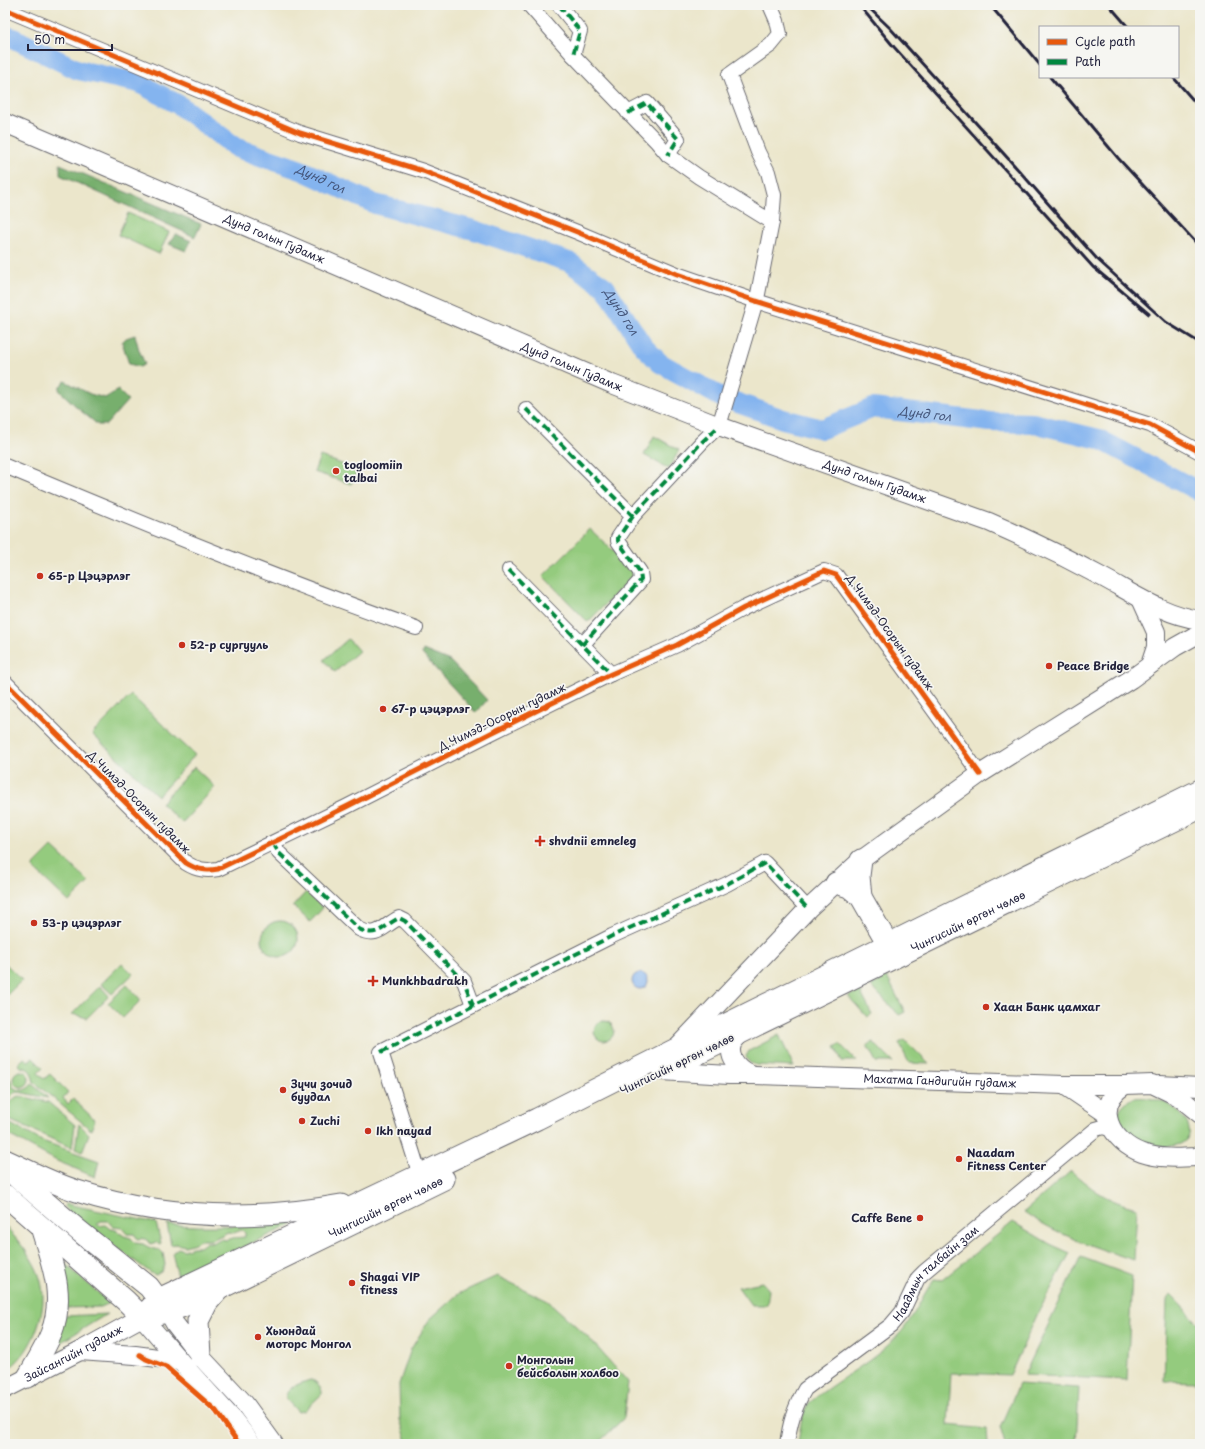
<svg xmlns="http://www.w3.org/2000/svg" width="1205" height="1449" font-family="'Playpen Sans',sans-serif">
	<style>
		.green { fill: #94cb7e; stroke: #5b765c }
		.forest { fill: #77af6d; stroke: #4c6854 }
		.water { fill: #84b4ef; stroke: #536b95 }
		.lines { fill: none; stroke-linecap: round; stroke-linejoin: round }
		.river { stroke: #84b4ef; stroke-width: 20 }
		.minor-casing { stroke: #68676d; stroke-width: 16 }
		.major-casing { stroke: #68676d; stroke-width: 20 }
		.highway-casing { stroke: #68676d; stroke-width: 23 }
		.minor { stroke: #fff; stroke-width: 14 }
		.major { stroke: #fff; stroke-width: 18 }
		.highway { stroke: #fff; stroke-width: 21 }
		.rail { stroke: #22223b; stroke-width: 3 }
		.quiet { stroke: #00873e; stroke-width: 4; stroke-dasharray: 8 4; stroke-linecap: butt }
		.cycleway-casing { stroke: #f6f6f2; stroke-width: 8 }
		.cycleway { stroke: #e8590c; stroke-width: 5 }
		.poi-dot { fill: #c8321e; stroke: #f6f6f2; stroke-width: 1.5 }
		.labels { text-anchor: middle; stroke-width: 3.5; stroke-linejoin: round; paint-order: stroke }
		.street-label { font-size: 11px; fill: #22223b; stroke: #f6f6f2 }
		.poi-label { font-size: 11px; font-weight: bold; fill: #22223b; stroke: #f6f6f2; text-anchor: start }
		.water-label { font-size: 12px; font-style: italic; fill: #44557a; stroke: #f6f6f2 }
	</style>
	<rect width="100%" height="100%" fill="#f6f6f2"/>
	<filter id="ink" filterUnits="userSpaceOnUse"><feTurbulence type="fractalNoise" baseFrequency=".025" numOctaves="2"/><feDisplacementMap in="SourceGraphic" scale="8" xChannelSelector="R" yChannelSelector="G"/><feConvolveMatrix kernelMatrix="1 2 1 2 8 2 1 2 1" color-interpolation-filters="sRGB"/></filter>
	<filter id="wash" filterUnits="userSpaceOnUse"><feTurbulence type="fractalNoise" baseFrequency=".012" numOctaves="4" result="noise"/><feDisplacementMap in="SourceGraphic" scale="16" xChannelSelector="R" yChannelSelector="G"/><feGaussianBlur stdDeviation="0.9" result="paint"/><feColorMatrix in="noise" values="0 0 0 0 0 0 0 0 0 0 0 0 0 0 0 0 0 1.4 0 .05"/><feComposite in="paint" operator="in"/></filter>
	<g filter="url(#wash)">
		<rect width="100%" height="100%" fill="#ebe6cb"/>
		<!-- green -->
		<g class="green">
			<path d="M128,213L169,232L159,254L118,235Z"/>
			<path d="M654,436L679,450L669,469L644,455Z"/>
			<path d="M320,456L358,470L351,484L314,472Z"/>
			<path d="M590,529L636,573L588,622L543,576Z"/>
			<path d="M348,639L359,651L335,672L324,660Z"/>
			<path d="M131,695L195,755L158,796L92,734Z"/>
			<path d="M194,767L215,787L182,823L161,803Z"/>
			<path d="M52,847L89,882L69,902L32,867Z"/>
			<path d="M306,892L323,908L310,922L293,906Z"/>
			<circle cx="280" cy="939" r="18"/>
			<path d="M5,963L22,980L5,997Z"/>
			<path d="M122,963L133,974L112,994L101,984Z"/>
			<path d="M887,977L905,1012L899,1015L871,986Z"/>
			<path d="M127,985L141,1000L123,1018L108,1003Z"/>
			<path d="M100,986L109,996L87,1018L72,1014Z"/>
			<path d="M860,991L872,1014L867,1017L848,996Z"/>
			<circle cx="604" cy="1031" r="10"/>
			<path d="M779,1035L794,1067L757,1065C751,1064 747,1062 746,1056L749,1051Z"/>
			<path d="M905,1040L929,1064L909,1063L899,1043Z"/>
			<path d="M873,1042L893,1062H876L867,1045Z"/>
			<path d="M840,1044L857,1061H842L835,1047Z"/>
			<path d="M24,1058L28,1061L33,1058L43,1068L38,1073L44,1079L50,1074L68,1092L63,1098L68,1104L73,1099L95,1120L91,1130L34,1082C32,1076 32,1070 25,1068C19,1066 24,1070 19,1065L20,1062Z"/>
			<circle cx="21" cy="1079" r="8"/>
			<path d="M5,1078L10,1079L13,1087C20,1092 27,1091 32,1084L48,1098L18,1092L14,1093L5,1102Z"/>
			<path d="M19,1096L48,1102L75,1125L72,1148L5,1118V1107L16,1097Z"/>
			<path d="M1133,1098C1146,1096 1163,1100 1174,1108C1185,1116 1199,1136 1180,1144C1160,1152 1123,1139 1118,1116C1119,1107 1125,1102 1133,1098Z"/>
			<path d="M5,1121L42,1141L99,1161L95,1177L57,1161L5,1133Z"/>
			<path d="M79,1124L89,1134L82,1152L75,1149Z"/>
			<path d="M1071,1171C1093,1190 1107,1201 1137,1208L1134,1260C1096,1248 1057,1235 1024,1212Z"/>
			<path d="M67,1204L156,1223L161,1243L160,1244L156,1242L151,1244C147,1239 144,1238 138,1239L134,1234H127L122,1228L113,1227L108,1221H101L97,1224L99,1226L105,1225L110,1229L116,1230L124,1236L131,1238L135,1243L143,1244L150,1248L160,1250L163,1253L165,1265L162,1271L156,1275L151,1273L68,1211L64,1206Z"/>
			<path d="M294,1222L293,1224L178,1277L172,1253L178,1248L184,1250L193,1247H200L207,1242L213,1243L220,1239L227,1240L233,1238L245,1237V1233L242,1230L234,1233L228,1232L212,1240H200L195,1243L185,1246L176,1244L171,1245L167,1224C209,1229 251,1224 294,1222Z"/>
			<path d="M1013,1222L1050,1244L1070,1253L1038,1313L1010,1375L951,1373L948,1425L987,1429L988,1444H798C800,1430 801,1415 809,1403C838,1378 877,1361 902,1331C915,1315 922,1296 934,1279L942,1280Z"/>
			<path d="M5,1226C37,1261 55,1288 34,1336C27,1351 19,1362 5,1371Z"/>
			<path d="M1081,1257L1132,1276L1127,1380L1024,1375Z"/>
			<path d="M63,1263H64L110,1303L101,1307L65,1308L67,1282Z"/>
			<path d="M497,1276L548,1301L588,1337L628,1382L624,1418L597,1444H408L400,1420L399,1384L411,1349L429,1320L458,1294Z"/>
			<path d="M762,1282L769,1290L767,1305H751L738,1287Z"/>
			<path d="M1170,1294L1200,1325V1382L1164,1381L1167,1300Z"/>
			<path d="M107,1314L55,1346L65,1316Z"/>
			<path d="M310,1380C316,1380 323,1388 322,1394L304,1411L298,1412L286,1399C284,1388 301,1383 310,1380Z"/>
			<path d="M1019,1384L1079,1388L1076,1444H1005L1000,1427Z"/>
		</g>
		<!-- forest -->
		<g class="forest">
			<path d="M60,164L201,224L195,237L60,175Z"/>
			<path d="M176,234L191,241L186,251L169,244Z"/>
			<path d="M135,335L139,350L145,364L140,367L129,364L122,342L126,338Z"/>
			<path d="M65,381L90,394L105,398L118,390L128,400L106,425H98L81,411L59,390L60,386Z"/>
			<path d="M423,650L450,661L487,700L476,713L422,654Z"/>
		</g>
		<!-- water -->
		<circle class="water" cx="640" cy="981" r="8"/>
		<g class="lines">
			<!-- river -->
			<path class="river" id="s1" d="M5,37H11L78,70L139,83L179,105L237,148L301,170L375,204L474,230L569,262L605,287L643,346L660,363L721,397L783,419L822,429L873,408L990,422L1033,423L1099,439L1200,492"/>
		</g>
	</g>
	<g filter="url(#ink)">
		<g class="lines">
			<defs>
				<g id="minor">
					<path d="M529,5L573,55L657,142L668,155L699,177L772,222"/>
					<path d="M559,5L580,31L573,55"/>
					<path d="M5,9L300,133L423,171L577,232L677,274L756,301L1150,425L1200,452"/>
					<path d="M628,113L647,103L678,139L668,155"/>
					<path d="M526,409L633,516"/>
					<path d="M5,466C141,523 277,579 416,628"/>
					<path d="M509,570L611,674"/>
					<path d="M582,645L641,580L640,572L618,541V538L633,516L702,442L719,426L758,294L772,222L774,195L768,172L758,152L729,75L771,45L780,34L777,21L770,5"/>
					<path d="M5,682L186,863C197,870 206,871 218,869L346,807L491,733L611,674L677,645L744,608L824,571L836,575L980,774"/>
					<path d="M273,843L279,853L359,929C378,939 384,925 399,918L405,921L464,981L473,1005"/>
					<path d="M422,1174L417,1166L381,1052L612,936L727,884L765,863L808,909"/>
					<path id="s2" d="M787,1444C790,1423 794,1408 805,1389L891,1325L902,1312L918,1278L924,1272L1096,1129L1103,1127L1113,1130"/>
				</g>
				<g id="major">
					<path id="s3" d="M5,123L612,384L719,426L989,522C1028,539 1065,557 1102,577C1134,594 1164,615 1200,620"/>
					<path d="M1141,599L1156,632V647L1150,665"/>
					<path d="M740,1034C738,1037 734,1040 732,1044C727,1059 741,1072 754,1075"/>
					<path d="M679,1045L808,909L861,860L980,774L1131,679L1175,647L1200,633"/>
					<path id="s4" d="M661,1071L729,1075H754L1064,1085H1125"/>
					<path d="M1064,1085L1107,1114"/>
					<path d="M1159,1085L1200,1087"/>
					<path d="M1200,1114L1179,1097L1152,1084L1125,1085C1092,1106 1111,1142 1142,1153C1160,1159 1178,1158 1197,1157L1200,1155"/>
					<path d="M168,1312L175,1324L200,1356L245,1404L274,1444"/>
					<path d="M80,1351L135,1355L180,1361"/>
					<path id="s5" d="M5,1389L80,1351L142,1317L180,1361L233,1419L252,1444"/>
				</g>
				<g id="highway">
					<path d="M861,860L859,876L861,897"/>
					<path d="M836,883L849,887L861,897L888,944"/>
					<path id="s6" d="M669,1068L1200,808"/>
					<path d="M5,1160C29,1171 52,1183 77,1191C162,1218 253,1221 341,1205"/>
					<path d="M6,1168L78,1230L149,1287L166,1310"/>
					<path d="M5,1195L126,1301L142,1317"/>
					<path d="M142,1317L159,1299L537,1119L676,1049L1200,790"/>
					<path id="s7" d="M142,1317L168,1312L186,1305L444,1179"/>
					<path d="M200,1356L198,1321L207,1303L219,1289"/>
					<path d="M28,1377C36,1363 45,1349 51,1334C66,1296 52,1263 41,1227"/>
				</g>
			</defs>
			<!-- minor casing -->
			<use href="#minor" class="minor-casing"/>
			<!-- major casing -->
			<use href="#major" class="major-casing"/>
			<!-- highway casing -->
			<use href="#highway" class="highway-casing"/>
			<!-- minor -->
			<use href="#minor" class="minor"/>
			<!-- major -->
			<use href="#major" class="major"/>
			<!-- highway -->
			<use href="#highway" class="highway"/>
			<!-- rail -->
			<g class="rail">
				<path d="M859,5L894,47L1093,267L1149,314"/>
				<path d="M866,5L890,28L1022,174L1097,259L1166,322L1200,343"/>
				<path d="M990,5L1040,65"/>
				<path d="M1109,5L1128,27"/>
				<path d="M1050,77L1118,158L1200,247"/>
				<path d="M1173,77L1200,108"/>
			</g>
			<!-- quiet -->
			<g class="quiet">
				<path d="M559,5L580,31L573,55"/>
				<path d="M628,113L647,103L678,139L668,155"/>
				<path d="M526,409L633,516"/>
				<path d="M509,570L611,674"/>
				<path d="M582,645L641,580L640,572L618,541V538L633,516L702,442L719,426"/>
				<path d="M273,843L279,853L359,929C378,939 384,925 399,918L405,921L464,981L473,1005"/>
				<path d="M381,1052L612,936L727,884L765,863L808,909"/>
			</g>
			<defs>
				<g id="cycleway">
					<path d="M5,9L300,133L423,171L577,232L677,274L756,301L1150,425L1200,452"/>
					<path d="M5,682L186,863C197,870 206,871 218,869L346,807L491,733L611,674L677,645L744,608L824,571L836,575L980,774"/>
					<path d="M140,1355L146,1359L166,1367L216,1411L239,1444"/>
				</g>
			</defs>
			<!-- cycleway casing -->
			<use href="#cycleway" class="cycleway-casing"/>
			<!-- cycleway -->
			<use href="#cycleway" class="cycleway"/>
		</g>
	</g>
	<!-- markers -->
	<g class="poi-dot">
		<circle cx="336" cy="471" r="4"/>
		<circle cx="40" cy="576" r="4"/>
		<circle cx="182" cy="645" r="4"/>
		<circle cx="1049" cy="666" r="4"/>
		<circle cx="383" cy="709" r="4"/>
		<path d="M538 835h4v4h4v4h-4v4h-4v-4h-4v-4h4z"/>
		<circle cx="34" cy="923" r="4"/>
		<path d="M371 975h4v4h4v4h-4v4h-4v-4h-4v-4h4z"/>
		<circle cx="986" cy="1007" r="4"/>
		<circle cx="283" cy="1090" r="4"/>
		<circle cx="302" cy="1121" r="4"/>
		<circle cx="368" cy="1131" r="4"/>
		<circle cx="959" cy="1159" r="4"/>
		<circle cx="920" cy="1218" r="4"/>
		<circle cx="352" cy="1283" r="4"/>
		<circle cx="258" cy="1337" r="4"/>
		<circle cx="509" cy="1366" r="4"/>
	</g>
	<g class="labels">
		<!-- street labels -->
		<g class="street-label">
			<text dy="4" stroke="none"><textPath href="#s3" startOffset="293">Дунд голын Гудамж</textPath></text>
			<text dy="4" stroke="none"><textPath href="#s3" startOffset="617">Дунд голын Гудамж</textPath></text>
			<text dy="4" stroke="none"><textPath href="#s3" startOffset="941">Дунд голын Гудамж</textPath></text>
			<text transform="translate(890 632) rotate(54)" y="4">Д.Чимэд-Осорын гудамж</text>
			<text transform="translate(502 717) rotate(-26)" y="4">Д.Чимэд-Осорын гудамж</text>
			<text transform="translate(139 802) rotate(45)" y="4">Д.Чимэд-Осорын гудамж</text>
			<text dy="4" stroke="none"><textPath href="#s6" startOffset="333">Чингисийн өргөн чөлөө</textPath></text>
			<text transform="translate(677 1064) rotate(-26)" y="4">Чингисийн өргөн чөлөө</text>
			<text dy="4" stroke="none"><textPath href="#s4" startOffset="279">Махатма Гандигийн гудамж</textPath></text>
			<text dy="4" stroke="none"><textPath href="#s7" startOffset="268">Чингисийн өргөн чөлөө</textPath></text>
			<text dy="4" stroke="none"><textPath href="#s2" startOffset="235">Наадмын талбайн зам</textPath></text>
			<text dy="4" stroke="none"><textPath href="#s5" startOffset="77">Зайсангийн гудамж</textPath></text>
		</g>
		<!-- poi labels -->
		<g class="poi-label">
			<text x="344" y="469">togloomiin<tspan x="344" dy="13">talbai</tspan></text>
			<text x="48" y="580">65-р Цэцэрлэг</text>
			<text x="190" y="649">52-р сургууль</text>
			<text x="1057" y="670">Peace Bridge</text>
			<text x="391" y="713">67-р цэцэрлэг</text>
			<text x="549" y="845">shvdnii emneleg</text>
			<text x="42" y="927">53-р цэцэрлэг</text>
			<text x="382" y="985">Munkhbadrakh</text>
			<text x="994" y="1011">Хаан Банк цамхаг</text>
			<text x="291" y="1088">Зүчи зочид<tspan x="291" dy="13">буудал</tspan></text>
			<text x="310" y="1125">Zuchi</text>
			<text x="376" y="1135">Ikh nayad</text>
			<text x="967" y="1157">Naadam<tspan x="967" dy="13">Fitness Center</tspan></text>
			<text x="912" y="1222" text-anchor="end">Caffe Bene</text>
			<text x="360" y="1281">Shagai VIP<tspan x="360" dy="13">fitness</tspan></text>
			<text x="266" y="1335">Хьюндай<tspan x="266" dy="13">моторс Монгол</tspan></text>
			<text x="517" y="1364">Монголын<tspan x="517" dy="13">бейсболын холбоо</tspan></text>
		</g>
		<!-- water labels -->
		<g class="water-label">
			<text dy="4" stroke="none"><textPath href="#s1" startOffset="350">Дунд гол</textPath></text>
			<text dy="4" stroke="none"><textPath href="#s1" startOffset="686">Дунд гол</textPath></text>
			<text dy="4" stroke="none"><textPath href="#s1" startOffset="1034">Дунд гол</textPath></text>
		</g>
	</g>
	<!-- margin -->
	<rect width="1205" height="1449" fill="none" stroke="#f6f6f2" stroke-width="20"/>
	<!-- legend -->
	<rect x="1039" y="26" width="140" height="52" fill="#f6f6f2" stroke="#a1a1a9"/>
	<rect x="1047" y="39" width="20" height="6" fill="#e8590c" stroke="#a1a1a9"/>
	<text x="1075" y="46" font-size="12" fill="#22223b">Cycle path</text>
	<rect x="1047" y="59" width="20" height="6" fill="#00873e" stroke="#a1a1a9"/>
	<text x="1075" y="66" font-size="12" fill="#22223b">Path</text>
	<!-- scale -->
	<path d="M28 44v6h84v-6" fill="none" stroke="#22223b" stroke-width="2"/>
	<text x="34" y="44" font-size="12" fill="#22223b" stroke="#f6f6f2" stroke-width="3" paint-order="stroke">50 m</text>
</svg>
